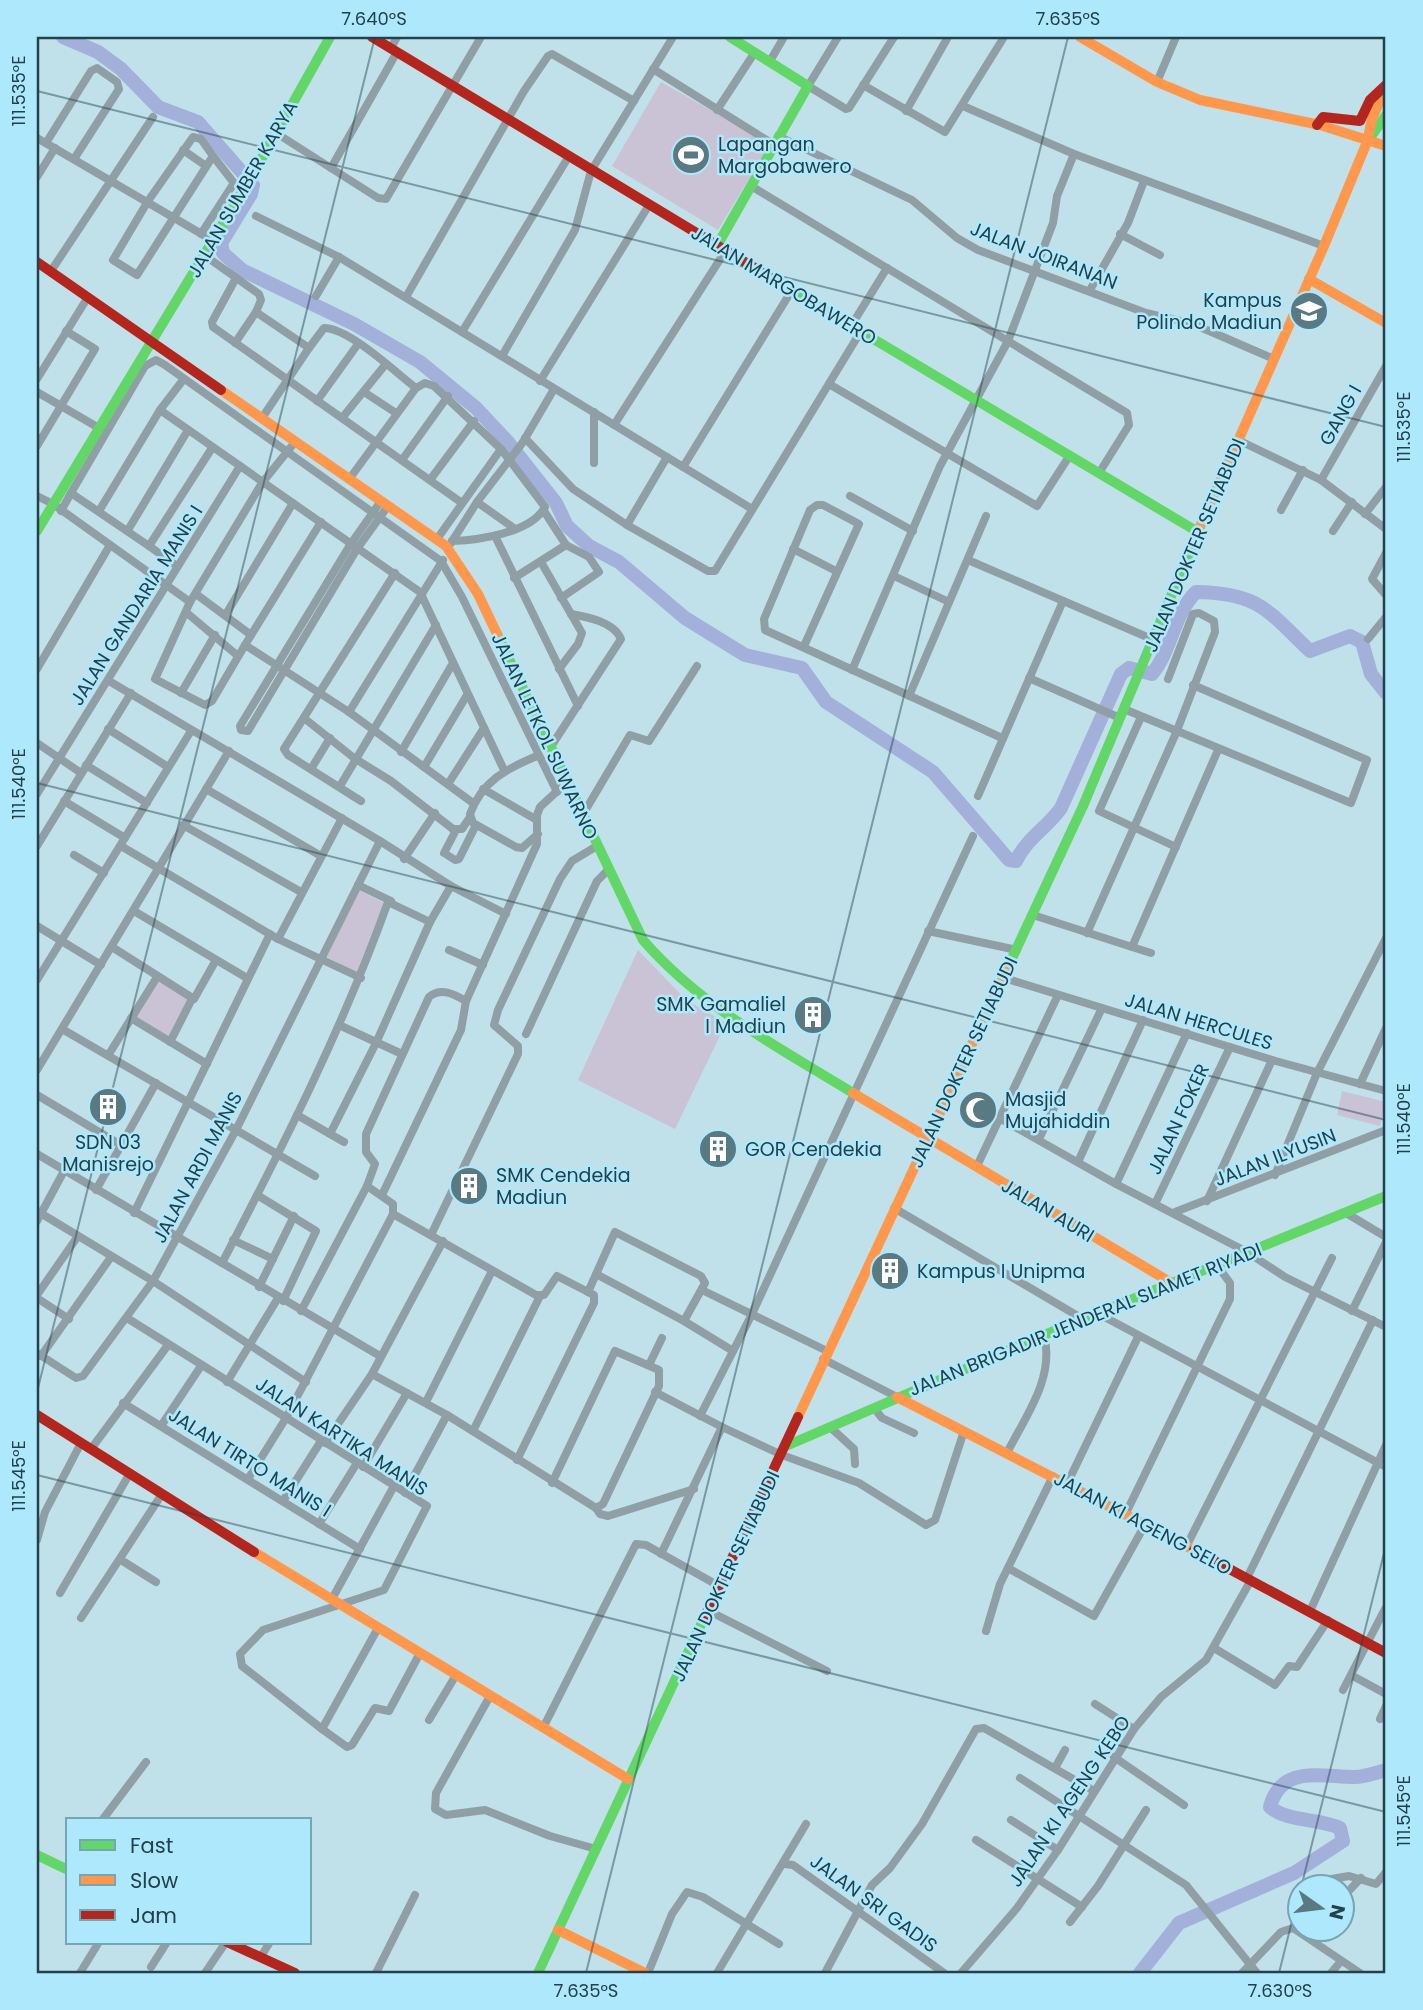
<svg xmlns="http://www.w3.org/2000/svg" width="1423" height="2010" font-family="Poppins,sans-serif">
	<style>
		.green { fill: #cac2d5 }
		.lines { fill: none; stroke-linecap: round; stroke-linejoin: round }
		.river { stroke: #a3b0da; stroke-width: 14 }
		.street { stroke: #909fa5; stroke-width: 8 }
		.fast { stroke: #63d668; stroke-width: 10 }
		.slow { stroke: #ff974d; stroke-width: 10 }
		.jam { stroke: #b3261e; stroke-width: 10 }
		.ticks { fill: none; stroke: #22414b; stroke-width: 2; stroke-opacity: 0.45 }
		.labels { text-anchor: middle; stroke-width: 5; stroke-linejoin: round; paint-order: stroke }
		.poi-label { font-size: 19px; fill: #22414b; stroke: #aee8fc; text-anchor: start }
		.street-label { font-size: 19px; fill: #22414b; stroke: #aee8fc }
		.neatline { fill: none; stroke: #22414b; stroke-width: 2.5 }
		.ticks-label { font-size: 18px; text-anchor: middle; fill: #22414b }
	</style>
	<rect width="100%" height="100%" fill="#c0e0ea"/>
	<!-- green -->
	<g class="green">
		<path d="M661,82L770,144L718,230L612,166Z"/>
		<path d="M359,890L386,904L360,974L327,957Z"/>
		<path d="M638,950L686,1000L726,1023L675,1129L578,1080Z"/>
		<path d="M158,980L189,1000L169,1039L135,1019Z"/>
		<path d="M1342,1091L1386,1102L1380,1126L1337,1115Z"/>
	</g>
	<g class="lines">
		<!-- river -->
		<g class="river">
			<path d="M63,37L98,52L121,69L158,107L198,122L253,185L251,194L221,243L223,253L242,270L354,324L420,362L476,408L508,442L556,503L567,526L589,546L619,562L685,618L745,655L802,668L826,702L933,772L1009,860L1016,861C1027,838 1047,828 1061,808L1121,674L1129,668L1152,674C1172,650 1173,615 1196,592C1259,593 1267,610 1310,651L1350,636L1362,642L1371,674L1386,693"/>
			<path d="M1140,1973L1179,1923L1294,1873L1343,1841L1340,1828C1319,1818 1287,1822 1270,1807C1281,1764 1322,1777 1354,1777C1364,1777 1376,1773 1386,1770"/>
		</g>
		<!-- street -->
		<g class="street">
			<path d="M838,37L808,86L846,109L849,108L894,37"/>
			<path d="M391,48L397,37"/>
			<path d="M770,61L784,37"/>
			<path d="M653,69L773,144"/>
			<path d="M1157,82L1176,37"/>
			<path d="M863,85L945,132L1004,37"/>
			<path d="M963,106L1074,154L1324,246"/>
			<path d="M717,110L755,52"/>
			<path d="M906,111L948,37"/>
			<path d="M276,133L378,198L386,199L481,37"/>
			<path d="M778,136L912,200L957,238L978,250L1146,313L1193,324L1274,359"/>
			<path d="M37,138L212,240"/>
			<path d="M46,143L91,71L97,68L117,82L119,89L74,159"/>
			<path d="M183,150L206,166"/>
			<path d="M331,168L397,52"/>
			<path d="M37,177L55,148"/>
			<path d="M751,186L1127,413L1129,425L1099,473"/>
			<path d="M256,216L339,257L752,509"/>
			<path d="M201,234L234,183L213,156L137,275L113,260L148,201L193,137L201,139L213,156"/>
			<path d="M1120,234L1160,255"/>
			<path d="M204,255L259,294L261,300L256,312L309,348L262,418"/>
			<path d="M51,271L153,117"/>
			<path d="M236,278L212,322L213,327L462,503"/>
			<path d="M1090,290L1128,223L1144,181"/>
			<path d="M316,296L339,257"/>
			<path d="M406,297L524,91L548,56L552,54L634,101"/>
			<path d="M851,326L887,268"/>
			<path d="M462,332L569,156"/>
			<path d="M235,343L256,312"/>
			<path d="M309,348L324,328C349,328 395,372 416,388"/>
			<path d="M502,356L575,230L591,171L673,37"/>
			<path d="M37,379L88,297"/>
			<path d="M540,381L649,205"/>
			<path d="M829,384L1037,506L1070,455"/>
			<path d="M37,392L99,428"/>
			<path d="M364,392L396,413"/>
			<path d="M317,401L358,344"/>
			<path d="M160,410L420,592L504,770"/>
			<path d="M594,412V463"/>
			<path d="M342,418L385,365"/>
			<path d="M614,425L726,250"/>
			<path d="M525,438L573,489L627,525L708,571H715L861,331"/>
			<path d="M1238,440L1321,480L1386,529"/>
			<path d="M37,446L95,349L66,331"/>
			<path d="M402,460L448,396"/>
			<path d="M683,467L792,290"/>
			<path d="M350,478L416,388L425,383L434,386L501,449L545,507C531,533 479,540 452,541"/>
			<path d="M430,480L474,421"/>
			<path d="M1321,480L1386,366"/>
			<path d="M71,493L145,366L156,360L165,365L441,561L462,597L557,792"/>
			<path d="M37,496L53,504L190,602"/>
			<path d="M850,496L913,531"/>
			<path d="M381,501L350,545L240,726L241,730L248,731L357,549L388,506"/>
			<path d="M477,502L515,529"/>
			<path d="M1281,510L1303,470"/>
			<path d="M61,511L71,493L149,546L212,448"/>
			<path d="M99,511L160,410L183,380"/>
			<path d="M544,511L566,545L589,557L599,572L561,598"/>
			<path d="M1365,514L1386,487"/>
			<path d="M321,522L245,645L349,712L473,803"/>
			<path d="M627,525L667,457"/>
			<path d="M128,530L188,430"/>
			<path d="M1333,531L1352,502"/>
			<path d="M495,536L578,706"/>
			<path d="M437,539L501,449"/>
			<path d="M451,543L477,502L523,442L554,389"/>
			<path d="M149,546L177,566"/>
			<path d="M793,549L836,571"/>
			<path d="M1386,553L1372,579L1386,595"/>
			<path d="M968,560L1154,640"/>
			<path d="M541,562L582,633L578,644L559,669"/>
			<path d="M894,576L949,602"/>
			<path d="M514,578L566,545"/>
			<path d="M196,594L251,635"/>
			<path d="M187,613L238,656"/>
			<path d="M226,614L293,503"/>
			<path d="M1368,639L1386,617"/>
			<path d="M245,645L212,701L205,705L155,679L190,602L262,483L295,442"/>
			<path d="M804,646L859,524L823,505H817L810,510L764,619L765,630L1002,738"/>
			<path d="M37,669L110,545"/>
			<path d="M852,670L940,466L1008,341L1053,223L1057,196L1074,154"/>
			<path d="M1029,678L1120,718"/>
			<path d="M109,681L380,841L451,886L506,914"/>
			<path d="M181,693L215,635"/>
			<path d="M909,696L986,516"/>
			<path d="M1124,709L1351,803L1367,760L1193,685"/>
			<path d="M349,712L443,560"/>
			<path d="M1141,717L1099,811L1176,847"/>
			<path d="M304,718L354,758L391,781L453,829H462L470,817"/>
			<path d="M108,729L168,767"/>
			<path d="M37,743L81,773"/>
			<path d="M550,748L621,639C614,622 588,617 571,614"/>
			<path d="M401,752L453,663"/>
			<path d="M537,756C506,769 482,781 470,814L473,823L516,847L522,848L538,834"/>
			<path d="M86,765L147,803"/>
			<path d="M424,767L467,695"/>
			<path d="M311,769L330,738"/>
			<path d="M448,784L484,728"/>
			<path d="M340,786L436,625"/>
			<path d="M206,789L321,856"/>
			<path d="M483,789L537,820"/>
			<path d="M37,794L240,466"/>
			<path d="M978,796L1063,601"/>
			<path d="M64,801L125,838"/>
			<path d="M361,801L288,755L284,749L395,573"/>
			<path d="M582,816L630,735L649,741L697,666"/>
			<path d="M183,825L301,892"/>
			<path d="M453,829L455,832L444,853L455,860L459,859L476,825"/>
			<path d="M37,846L131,693"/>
			<path d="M121,846L278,939L361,978"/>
			<path d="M74,855L104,873"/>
			<path d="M404,859L435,813"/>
			<path d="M358,885L391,901"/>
			<path d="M134,911L247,978"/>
			<path d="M1033,915L1132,947L1218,750"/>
			<path d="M37,926L101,965"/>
			<path d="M928,931L1017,950"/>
			<path d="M1087,933L1176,733L1215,632L1214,621L1199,613L1193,614L1168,679"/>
			<path d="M278,939L342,818"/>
			<path d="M112,947L194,999L216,960"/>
			<path d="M1132,947L1151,953"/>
			<path d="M449,950L483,965"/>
			<path d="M1004,978L1272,1060L1386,1091"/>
			<path d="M37,980L191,731"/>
			<path d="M131,1018L207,1064"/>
			<path d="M339,1025L402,1054"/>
			<path d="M62,1029L315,1176"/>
			<path d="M526,1034L597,881L608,870"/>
			<path d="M170,1042L192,999"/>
			<path d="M109,1054L157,977"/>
			<path d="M37,1070L229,751"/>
			<path d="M1360,1084L1386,1028"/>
			<path d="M37,1095L121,1145"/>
			<path d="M297,1115L344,1142"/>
			<path d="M1001,1119L1116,1184L1247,1252L1285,1277L1386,1327"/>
			<path d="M330,1134L376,1043L430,922L451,886"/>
			<path d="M1039,1139L1102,1008"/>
			<path d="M37,1154L380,1356"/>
			<path d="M1078,1162L1143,1020"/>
			<path d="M977,1166L1058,995"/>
			<path d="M1275,1175L1317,1073L1386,938"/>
			<path d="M1116,1184L1187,1033"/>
			<path d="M96,1190L156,1083"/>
			<path d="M257,1195L316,1231L283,1301"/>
			<path d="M382,1195L461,1030L466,1001L537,844V815L540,807L567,782"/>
			<path d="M1207,1201L1272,1060"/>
			<path d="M1155,1204L1230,1047"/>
			<path d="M894,1208L1083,1319"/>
			<path d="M37,1211L153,1281L306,1382"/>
			<path d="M1175,1212L1386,1130"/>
			<path d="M134,1213L270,934"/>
			<path d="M1346,1213L1386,1237"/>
			<path d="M393,1214L536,1295H544L557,1276L594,1295V1303L517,1460"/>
			<path d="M37,1221L64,1171"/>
			<path d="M431,1235L518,1054V1046L494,1025L498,1010L560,879L572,861L597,846"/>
			<path d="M233,1240L273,1259"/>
			<path d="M222,1263C283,1146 343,1028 388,902L430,922"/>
			<path d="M259,1287L294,1216"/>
			<path d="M702,1290L827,1351"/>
			<path d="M588,1292L615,1232L701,1276L705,1283L684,1321L596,1274"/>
			<path d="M37,1295L78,1236"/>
			<path d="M37,1298L69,1319"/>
			<path d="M301,1311L367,1186L375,1164L366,1152V1134L429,997C441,987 454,994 466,1001"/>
			<path d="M1352,1311L1386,1242"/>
			<path d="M1097,1313L1386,1467"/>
			<path d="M127,1318L427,1506L384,1590L263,1630L240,1654L242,1666L322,1729L378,1628"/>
			<path d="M684,1321L733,1351"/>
			<path d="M37,1353L76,1378L83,1376L153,1281L236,1130L380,841"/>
			<path d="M41,1356L111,1257"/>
			<path d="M823,1359L897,1397"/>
			<path d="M649,1365L662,1338"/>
			<path d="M372,1374L447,1415L596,1508L603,1504L659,1386V1370L615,1351L552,1483"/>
			<path d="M227,1382L278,1298"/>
			<path d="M655,1392L722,1427"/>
			<path d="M426,1402L492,1271"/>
			<path d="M123,1403L360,1549"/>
			<path d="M874,1408L882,1418L914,1433"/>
			<path d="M700,1416L752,1314L973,836"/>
			<path d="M161,1426L201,1366"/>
			<path d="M830,1427L854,1449L855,1464"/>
			<path d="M473,1431L540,1296"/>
			<path d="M325,1443L372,1374L443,1241"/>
			<path d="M91,1449L168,1345"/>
			<path d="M1007,1453C1026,1415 1055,1378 1044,1335"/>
			<path d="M363,1467L407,1393"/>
			<path d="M248,1479L286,1418L393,1214V1204L367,1186"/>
			<path d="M1068,1482L1138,1337"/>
			<path d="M405,1493L447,1415"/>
			<path d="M283,1501L321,1441"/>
			<path d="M596,1508L600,1514L608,1516L694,1489"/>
			<path d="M1126,1513L1230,1299V1283L1216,1264"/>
			<path d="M319,1524L357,1463"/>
			<path d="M37,1540L45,1512L81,1443"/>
			<path d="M1186,1547L1332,1258"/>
			<path d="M661,1554L722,1427L782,1455L859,1483L926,1525L935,1520L964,1431"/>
			<path d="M121,1560L156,1582"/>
			<path d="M1008,1568L1094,1616L1146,1523"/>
			<path d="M1247,1578L1373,1320"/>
			<path d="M60,1593L130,1473"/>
			<path d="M332,1599L394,1486"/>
			<path d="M709,1611L827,1671"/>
			<path d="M1310,1611L1386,1445"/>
			<path d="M81,1618L162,1494"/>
			<path d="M986,1631L1000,1584L1053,1476"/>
			<path d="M1214,1648L1275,1685L1289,1666L1297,1667L1328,1620"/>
			<path d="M1351,1675L1386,1694"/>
			<path d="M1343,1690L1386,1607"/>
			<path d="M490,1696L436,1793L435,1809L446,1815L485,1810L550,1836L596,1849"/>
			<path d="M1095,1704L1134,1729"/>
			<path d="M1380,1719L1386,1706"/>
			<path d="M429,1720L456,1675"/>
			<path d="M543,1728L636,1544L646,1545L719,1586"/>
			<path d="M322,1729L347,1747L352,1745L373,1711L375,1708L389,1711L420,1653"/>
			<path d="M1114,1757L1184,1805"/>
			<path d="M1055,1768L1065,1750"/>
			<path d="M1020,1778L1186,1885L1257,1973"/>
			<path d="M103,1819L146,1762"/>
			<path d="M1011,1820L1058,1850"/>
			<path d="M976,1840L1082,1907"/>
			<path d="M784,1864L793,1865L944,1973"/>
			<path d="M1320,1881L1349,1876L1376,1884L1386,1872"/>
			<path d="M1342,1898L1361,1878"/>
			<path d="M1070,1922L1098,1886L1146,1810"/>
			<path d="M260,1958L270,1942"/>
			<path d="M151,1967L167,1942"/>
			<path d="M80,1973L99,1942"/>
			<path d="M205,1973L226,1942"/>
			<path d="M376,1973L415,1895"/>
			<path d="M648,1973L672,1914L687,1892L703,1897L779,1944"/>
			<path d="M717,1973L806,1824"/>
			<path d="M825,1973L872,1885L890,1868L922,1824L976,1729L984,1728L1094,1791"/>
			<path d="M961,1973L1017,1908L1058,1850L1134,1729L1161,1697L1206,1660L1251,1580"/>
			<path d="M1242,1973L1281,1932L1293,1928L1360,1973"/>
			<path d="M1331,1973L1341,1961"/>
		</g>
		<!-- fast -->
		<g class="fast">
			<path d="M1368,141L1386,115"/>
			<path d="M718,244L808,86L730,37"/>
			<path d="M786,287L1198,532"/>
			<path d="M37,531L253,174L330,37"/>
			<path d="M497,634L643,940C701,1007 778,1047 853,1093"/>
			<path d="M1007,969L1083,806L1200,527"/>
			<path d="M786,1446L1044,1335L1386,1196"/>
			<path d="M37,1855L68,1870"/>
			<path d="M538,1973L705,1616"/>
		</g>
		<!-- slow -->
		<g class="slow">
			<path d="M1080,37L1157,82L1200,100L1320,125L1386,146"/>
			<path d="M1309,279L1386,323"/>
			<path d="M221,390L446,546L478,594L497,634"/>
			<path d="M1200,527L1324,246L1367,142L1372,119L1385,88"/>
			<path d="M853,1093L1170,1282"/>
			<path d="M897,1397L1194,1550"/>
			<path d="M798,1417L1007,969"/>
			<path d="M254,1552L628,1779"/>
			<path d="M558,1930L645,1973"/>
		</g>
		<!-- jam -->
		<g class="jam">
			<path d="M372,37L786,287"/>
			<path d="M1317,125L1323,117L1360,121L1370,100L1386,85"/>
			<path d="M37,262L221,390"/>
			<path d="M37,1415L254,1552"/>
			<path d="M1194,1550L1386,1653"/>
			<path d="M705,1616L798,1417"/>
			<path d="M227,1942L295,1973"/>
		</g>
	</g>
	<!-- ticks -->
	<path class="ticks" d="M37,91L1386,427M37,783L1386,1120M37,1392L375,37M37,1475L1386,1812M1301,1888L1386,1545M586,1973L1068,37M1279,1973L1300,1889"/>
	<!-- icons -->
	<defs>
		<symbol id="stadium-disc" viewBox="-11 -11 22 22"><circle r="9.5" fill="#597983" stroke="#aee8fc"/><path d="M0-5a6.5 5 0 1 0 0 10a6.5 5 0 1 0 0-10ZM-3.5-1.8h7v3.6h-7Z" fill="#fff"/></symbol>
		<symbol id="school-disc" viewBox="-11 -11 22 22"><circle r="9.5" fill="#597983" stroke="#aee8fc"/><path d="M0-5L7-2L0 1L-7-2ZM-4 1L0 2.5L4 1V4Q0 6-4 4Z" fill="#fff"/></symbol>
		<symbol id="building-disc" viewBox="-11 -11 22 22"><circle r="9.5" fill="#597983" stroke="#aee8fc"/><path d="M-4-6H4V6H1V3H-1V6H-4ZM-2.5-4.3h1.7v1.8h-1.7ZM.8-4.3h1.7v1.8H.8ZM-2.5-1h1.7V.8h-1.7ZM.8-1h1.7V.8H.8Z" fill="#fff"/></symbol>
		<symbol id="mosque-disc" viewBox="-11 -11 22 22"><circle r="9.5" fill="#597983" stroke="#aee8fc"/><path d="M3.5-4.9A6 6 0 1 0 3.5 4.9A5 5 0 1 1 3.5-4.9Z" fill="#fff"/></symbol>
	</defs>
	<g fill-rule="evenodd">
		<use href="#stadium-disc" x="669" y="133" width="44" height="44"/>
		<use href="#school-disc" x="1287" y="289" width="44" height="44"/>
		<use href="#building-disc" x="791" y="993" width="44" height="44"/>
		<use href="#building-disc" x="86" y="1085" width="44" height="44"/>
		<use href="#mosque-disc" x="956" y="1088" width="44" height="44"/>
		<use href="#building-disc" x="696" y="1127" width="44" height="44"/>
		<use href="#building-disc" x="447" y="1164" width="44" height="44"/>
		<use href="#building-disc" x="868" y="1249" width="44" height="44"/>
	</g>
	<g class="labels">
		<!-- poi labels -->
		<g class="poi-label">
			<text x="718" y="151">Lapangan<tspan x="718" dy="22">Margobawero</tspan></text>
			<text x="1282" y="307" text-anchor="end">Kampus<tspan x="1282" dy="22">Polindo Madiun</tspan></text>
			<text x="786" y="1011" text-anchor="end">SMK Gamaliel<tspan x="786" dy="22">I Madiun</tspan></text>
			<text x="1005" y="1106">Masjid<tspan x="1005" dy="22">Mujahiddin</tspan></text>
			<text x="108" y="1149" text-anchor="middle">SDN 03<tspan x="108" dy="22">Manisrejo</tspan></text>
			<text x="745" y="1156">GOR Cendekia</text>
			<text x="496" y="1182">SMK Cendekia<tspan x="496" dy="22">Madiun</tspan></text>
			<text x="917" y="1278">Kampus I Unipma</text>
		</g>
		<!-- street labels -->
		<g class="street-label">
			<text transform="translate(242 189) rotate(-60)" y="7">JALAN SUMBER KARYA</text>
			<text transform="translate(1044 255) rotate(21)" y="7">JALAN JOIRANAN</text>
			<text transform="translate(784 285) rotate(31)" y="7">JALAN MARGOBAWERO</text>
			<text transform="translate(1340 415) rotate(-61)" y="7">GANG I</text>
			<text transform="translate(1194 545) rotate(-67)" y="7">JALAN DOKTER SETIABUDI</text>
			<text transform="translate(136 605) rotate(-58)" y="7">JALAN GANDARIA MANIS I</text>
			<text transform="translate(545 736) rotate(65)" y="7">JALAN LETKOL SUWARNO</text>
			<text transform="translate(1199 1021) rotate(17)" y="7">JALAN HERCULES</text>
			<text transform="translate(963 1062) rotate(-65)" y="7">JALAN DOKTER SETIABUDI</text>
			<text transform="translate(1178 1119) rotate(-65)" y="7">JALAN FOKER</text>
			<text transform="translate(1275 1157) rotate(-21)" y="7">JALAN ILYUSIN</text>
			<text transform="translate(197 1167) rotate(-62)" y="7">JALAN ARDI MANIS</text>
			<text transform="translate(1048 1210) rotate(31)" y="7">JALAN AURI</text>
			<text transform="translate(1085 1319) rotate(-22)" y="7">JALAN BRIGADIR JENDERAL SLAMET RIYADI</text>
			<text transform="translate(342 1436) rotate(33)" y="7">JALAN KARTIKA MANIS</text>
			<text transform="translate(250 1462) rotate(32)" y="7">JALAN TIRTO MANIS I</text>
			<text transform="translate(1143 1523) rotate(28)" y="7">JALAN KI AGENG SELO</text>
			<text transform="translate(725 1576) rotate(-65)" y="7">JALAN DOKTER SETIABUDI</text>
			<text transform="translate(1069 1801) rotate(-56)" y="7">JALAN KI AGENG KEBO</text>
			<text transform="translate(874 1903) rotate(36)" y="7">JALAN SRI GADIS</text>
		</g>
	</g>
	<!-- border -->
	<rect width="1423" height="2010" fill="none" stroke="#aee8fc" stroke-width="77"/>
	<!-- legend -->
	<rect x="66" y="1818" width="245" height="126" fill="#aee8fc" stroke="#76a5b5" stroke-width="2"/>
	<rect x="80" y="1840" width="35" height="10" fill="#63d668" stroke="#76a5b5" stroke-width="2"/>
	<text x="130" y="1853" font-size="21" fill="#22414b">Fast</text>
	<rect x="80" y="1875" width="35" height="10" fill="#ff974d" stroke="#76a5b5" stroke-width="2"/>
	<text x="130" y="1888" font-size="21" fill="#22414b">Slow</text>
	<rect x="80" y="1910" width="35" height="10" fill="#b3261e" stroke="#76a5b5" stroke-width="2"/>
	<text x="130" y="1923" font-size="21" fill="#22414b">Jam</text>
	<!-- north arrow -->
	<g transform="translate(1321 1908) rotate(104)"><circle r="33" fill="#aee8fc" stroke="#76a5b5" stroke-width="2"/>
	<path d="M0-5L12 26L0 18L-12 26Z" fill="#597983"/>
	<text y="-10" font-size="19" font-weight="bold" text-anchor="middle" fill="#22414b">N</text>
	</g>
	<rect x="38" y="38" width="1346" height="1934" class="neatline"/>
	<g class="ticks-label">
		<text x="374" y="25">7.640°S</text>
		<text x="1068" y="25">7.635°S</text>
		<text transform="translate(19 91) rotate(-90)" y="6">111.535°E</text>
		<text transform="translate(1404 427) rotate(-90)" y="6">111.535°E</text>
		<text transform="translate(19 784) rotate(-90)" y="6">111.540°E</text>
		<text transform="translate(1404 1119) rotate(-90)" y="6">111.540°E</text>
		<text transform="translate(19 1476) rotate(-90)" y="6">111.545°E</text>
		<text transform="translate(1404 1811) rotate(-90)" y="6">111.545°E</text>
		<text x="586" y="1997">7.635°S</text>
		<text x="1280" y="1997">7.630°S</text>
	</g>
</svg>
